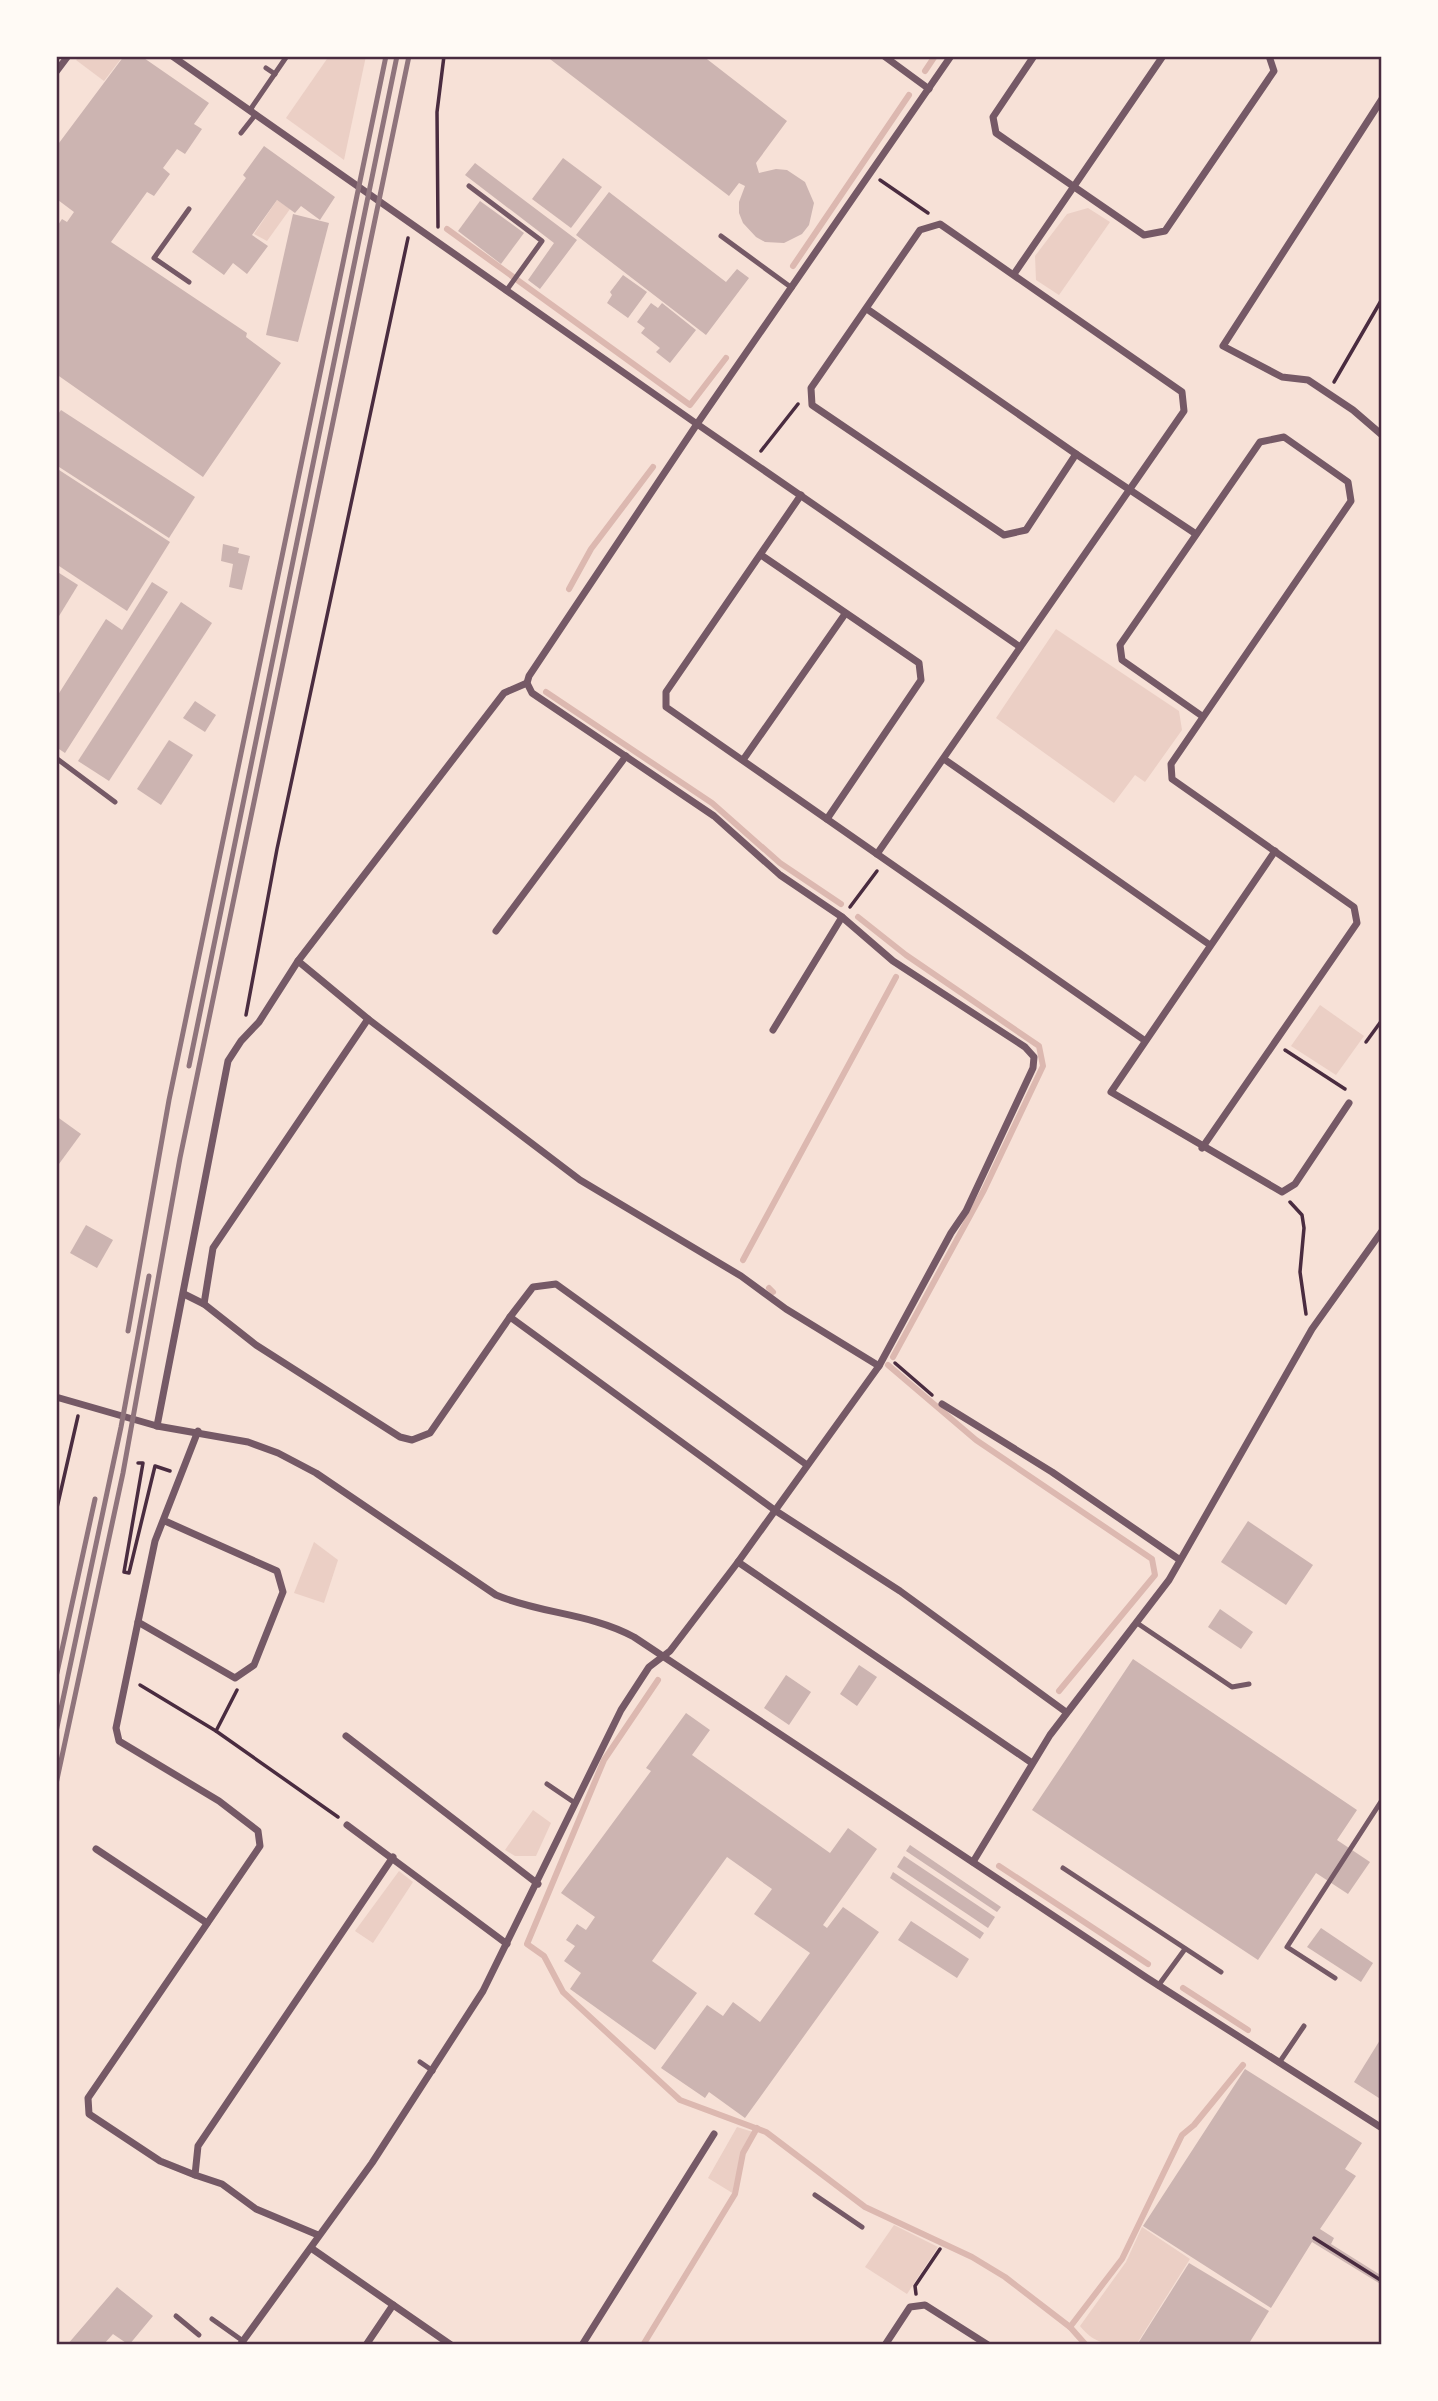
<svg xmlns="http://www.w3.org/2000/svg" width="1438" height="2401" font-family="Manrope,sans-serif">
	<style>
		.green { fill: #ebcfc5 }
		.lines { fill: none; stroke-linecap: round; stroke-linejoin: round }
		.stream { stroke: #dcb8b0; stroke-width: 6 }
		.building { fill: #ccb4b1 }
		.path { stroke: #4a2c40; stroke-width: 3.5 }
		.service { stroke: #755966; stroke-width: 5 }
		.minor { stroke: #755966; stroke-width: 7 }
		.rail { stroke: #8f747c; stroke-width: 5 }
		.neatline { fill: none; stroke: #4a2c40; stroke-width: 2.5 }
	</style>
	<rect width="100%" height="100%" fill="#f7e1d7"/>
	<!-- green -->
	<g class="green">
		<path d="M80,56H123L104,81L76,60Z"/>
		<path d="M329,56H366L344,160L286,118Z"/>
		<path d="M277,200L290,209L267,241L254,234Z"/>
		<path d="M1088,208L1110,222L1059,295L1036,280L1035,256L1067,214Z"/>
		<path d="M1056,629L1179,711L1182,730L1145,782L1135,775L1114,803L996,718Z"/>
		<path d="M1320,1005L1364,1036L1336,1075L1291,1046Z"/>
		<path d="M314,1542L338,1560L324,1603L294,1593Z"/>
		<path d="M533,1810L551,1823L536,1856H515L505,1850Z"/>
		<path d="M399,1871L413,1882L373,1943L355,1931Z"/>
		<path d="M737,2127L753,2132L741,2153L734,2194L708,2178Z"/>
		<path d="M894,2225L938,2247L907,2294L865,2267Z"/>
		<path d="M1142,2227L1190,2259L1136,2345C1111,2345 1096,2346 1080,2326L1126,2262Z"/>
	</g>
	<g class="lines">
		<!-- stream -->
		<g class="stream">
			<path d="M925,71L935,56"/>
			<path d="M447,229L690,405L726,358"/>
			<path d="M793,266L909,95"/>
			<path d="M569,589L591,549L653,467"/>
			<path d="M546,692L712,803L780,863L841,904"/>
			<path d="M858,917L906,955L1039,1046L1043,1066L984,1190L893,1357"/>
			<path d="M743,1260L896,977"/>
			<path d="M769,1288L773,1292"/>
			<path d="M888,1365L976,1440L1152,1559L1155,1575L1059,1691"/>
			<path d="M658,1680L604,1760L527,1944L544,1956L563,1992L680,2100L766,2132L865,2207L972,2257L1005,2277L1070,2327L1086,2345"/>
			<path d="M999,1866L1148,1964"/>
			<path d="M1183,1988L1248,2030"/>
			<path d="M1070,2327L1122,2259L1182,2135L1194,2125L1243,2065"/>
			<path d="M643,2345L735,2194L743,2153L757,2128"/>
		</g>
	</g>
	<!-- building -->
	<g class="building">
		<path d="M124,56H141L209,103L194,124L202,129L185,154L177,149L163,168L170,174L154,196L147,192L111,242L247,333L246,337L281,363L203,477L56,374V228L62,219L67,222L74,212L58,200L56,202V147Z"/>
		<path d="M546,56H703L787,121L756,163L759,173L776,169L787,170L805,182L814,203L809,225L802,234L784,243L765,242L756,237L743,223L739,213V202L745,186L739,183L729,196Z"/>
		<path d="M264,146L335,197L320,220L301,206L295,213L277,200L252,235L268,246L247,274L233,263L224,275L192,252L246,178L243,175Z"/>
		<path d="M563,158L602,187L571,228L532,199Z"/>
		<path d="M475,163L577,240L540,289L528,280L554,243L465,175Z"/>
		<path d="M609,192L726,282L737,269L749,278L706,335L576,235Z"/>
		<path d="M480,201L524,233L501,264L458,231Z"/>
		<path d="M293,214L329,223L298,342L266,335Z"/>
		<path d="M623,275L647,292L628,318L607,303L612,295L610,292Z"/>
		<path d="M651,303L658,308L662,303L696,330L670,363L656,352L660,348L641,333L645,328L637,322Z"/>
		<path d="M61,410L195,497L169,538L56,465V417Z"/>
		<path d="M56,468L170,542L127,611L56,564Z"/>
		<path d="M223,544L239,548L238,553L250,556L242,590L229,587L233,564L221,561Z"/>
		<path d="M56,571L78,585L56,621Z"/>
		<path d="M152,582L168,592L65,753L56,747V698L106,619L122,630Z"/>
		<path d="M181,602L212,623L109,781L78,761Z"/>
		<path d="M195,701L216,715L205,732L183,718Z"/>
		<path d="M169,740L193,755L161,805L137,789Z"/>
		<path d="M56,1116L81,1134L56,1168Z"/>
		<path d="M86,1225L113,1240L97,1268L70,1253Z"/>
		<path d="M1248,1521L1313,1565L1286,1605L1221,1562Z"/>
		<path d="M1220,1609L1253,1632L1241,1649L1208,1627Z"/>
		<path d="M1133,1659L1357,1810L1337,1840L1370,1862L1348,1894L1316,1873L1258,1960L1032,1810Z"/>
		<path d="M859,1665L877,1677L857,1706L840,1694Z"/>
		<path d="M786,1675L811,1692L789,1725L764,1708Z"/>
		<path d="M686,1713L710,1730L692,1755L830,1853L848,1828L877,1849L823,1925L827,1928L843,1907L879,1932L745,2118L709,2092L705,2098L661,2068L707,2005L723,2016L733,2002L760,2022L810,1953L754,1914L772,1889L727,1857L652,1961L697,1993L655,2050L570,1989L581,1973L564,1961L575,1946L566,1940L577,1924L586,1930L595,1917L561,1893L651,1771L646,1768Z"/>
		<path d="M910,1845L1001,1907L997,1912L906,1851Z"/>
		<path d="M904,1856L995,1917L988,1928L897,1867Z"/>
		<path d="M893,1872L984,1933L980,1939L890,1878Z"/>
		<path d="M911,1921L969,1959L957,1978L898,1940Z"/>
		<path d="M1321,1928L1373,1963L1361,1982L1307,1947Z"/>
		<path d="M1380,2040L1382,2041V2100L1354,2082Z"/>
		<path d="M1245,2069L1362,2143L1345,2169L1356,2176L1320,2229L1334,2238L1331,2244L1382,2276V2285L1312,2242L1271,2308L1143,2226Z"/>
		<path d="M1189,2263L1269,2311L1248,2345H1137Z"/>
		<path d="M117,2287L153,2316L129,2345L113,2334L103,2345H67Z"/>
	</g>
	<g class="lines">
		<!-- path -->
		<g class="path">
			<path d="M880,180L928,213"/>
			<path d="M438,227L437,112L444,56"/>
			<path d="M1334,382L1382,299"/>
			<path d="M761,451L798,404"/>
			<path d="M850,907L877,871"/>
			<path d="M246,1015L277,849L408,238"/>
			<path d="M1366,1042L1382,1020"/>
			<path d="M1285,1050L1345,1089"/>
			<path d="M1290,1202L1302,1215L1304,1228L1300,1272L1306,1314"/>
			<path d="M895,1363L932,1395"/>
			<path d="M138,1463H143L124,1572L129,1573L155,1466L170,1471"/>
			<path d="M56,1512L78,1416"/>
			<path d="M140,1685L216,1731"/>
			<path d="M237,1690L216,1731L338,1817"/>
			<path d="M1314,2238L1382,2281"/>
			<path d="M916,2294L915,2286L940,2249"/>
		</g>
		<!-- service -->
		<g class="service">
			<path d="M266,68L275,74"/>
			<path d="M250,110L287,56"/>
			<path d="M241,133L256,114"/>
			<path d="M469,186L542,241L506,291"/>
			<path d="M189,209L154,258L189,282"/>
			<path d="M721,236L792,288"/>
			<path d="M56,758L115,802"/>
			<path d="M1137,1623L1232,1687L1249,1684"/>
			<path d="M547,1784L575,1803"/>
			<path d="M1063,1868L1221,1972"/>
			<path d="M1335,1978L1287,1947L1382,1800"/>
			<path d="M1158,1986L1185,1949"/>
			<path d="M420,2062L433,2071"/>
			<path d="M1279,2063L1304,2026"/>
			<path d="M815,2195L862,2227"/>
			<path d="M176,2316L199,2335"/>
			<path d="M212,2319L243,2341"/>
		</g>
		<!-- minor -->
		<g class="minor">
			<path d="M172,56L697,424L1020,647"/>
			<path d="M884,56L929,89"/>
			<path d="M1034,56L993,117L996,133L1144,235L1165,231L1274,71L1269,56"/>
			<path d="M56,72L68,56"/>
			<path d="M1382,99L1223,346L1282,377L1308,380L1353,410L1382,435"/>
			<path d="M1014,274L1163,56"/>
			<path d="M867,309L1076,454L1196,534"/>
			<path d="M801,495L666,692V707L1144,1040"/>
			<path d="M761,555L919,663L921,680L827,819"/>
			<path d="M1202,716L1122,660L1120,645L1260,442L1284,437L1348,482L1351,501L1171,764L1172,779L1354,907L1357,923L1202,1148"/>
			<path d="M944,759L1210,945"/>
			<path d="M743,760L845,614"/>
			<path d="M1275,851L1111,1092L1282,1192L1295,1184L1349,1103"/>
			<path d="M877,854L1184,411L1182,392L940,224L920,230L811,388L812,405L1004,535L1026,530L1076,454"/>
			<path d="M496,931L626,756"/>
			<path d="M298,961L504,693L527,683"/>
			<path d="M773,1030L842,917"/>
			<path d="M184,1294L204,1304L256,1345L400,1437L412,1440L430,1433L510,1317"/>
			<path d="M204,1304L213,1248L368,1019"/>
			<path d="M56,1397L157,1426L248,1442L278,1453L316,1473L496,1595C541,1614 590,1613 634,1637L1147,1978L1382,2128"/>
			<path d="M942,1404L1052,1472L1180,1560"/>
			<path d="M157,1426L228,1061L241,1041L259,1022L298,961L368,1019L580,1180L741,1276L786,1309L879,1366"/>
			<path d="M807,1465L556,1284L533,1287L510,1317L776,1511L900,1591L1066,1712"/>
			<path d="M165,1521L277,1571L283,1592L254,1665L235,1678L138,1622L155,1541L198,1431"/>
			<path d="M738,1562L1032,1763"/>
			<path d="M138,1622L116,1728L119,1741L219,1801L258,1831L260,1846L88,2098L89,2114L160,2161L195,2175"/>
			<path d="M346,1736L538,1884"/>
			<path d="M347,1825L507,1944"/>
			<path d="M96,1849L207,1923"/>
			<path d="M973,1862L1050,1735L1169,1580L1312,1329L1382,1231"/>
			<path d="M318,2235L256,2209L222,2184L195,2175L198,2146L393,1857"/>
			<path d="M311,2248L451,2345"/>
			<path d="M240,2345L372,2163L483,1991L621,1710L649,1667L670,1651L738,1562L879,1366L951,1233L966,1211L1033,1068L1034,1057L1025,1047L893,961L842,917L780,875L714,816L532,693L527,683L529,676L697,424L951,56"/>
			<path d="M366,2345L393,2305"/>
			<path d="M582,2345L714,2134"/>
			<path d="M885,2345L910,2307L925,2305L988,2345"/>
		</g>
		<!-- rail -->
		<g class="rail">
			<path d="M189,1066L397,56"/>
			<path d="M128,1331L169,1100L386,56"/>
			<path d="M56,1677L95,1499"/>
			<path d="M56,1732L121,1427L149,1276"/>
			<path d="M56,1784L123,1473L180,1158L409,56"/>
		</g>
	</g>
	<!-- border -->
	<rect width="1438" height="2401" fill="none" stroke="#fffaf5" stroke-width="116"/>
	<rect x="58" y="58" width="1322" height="2285" class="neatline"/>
</svg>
